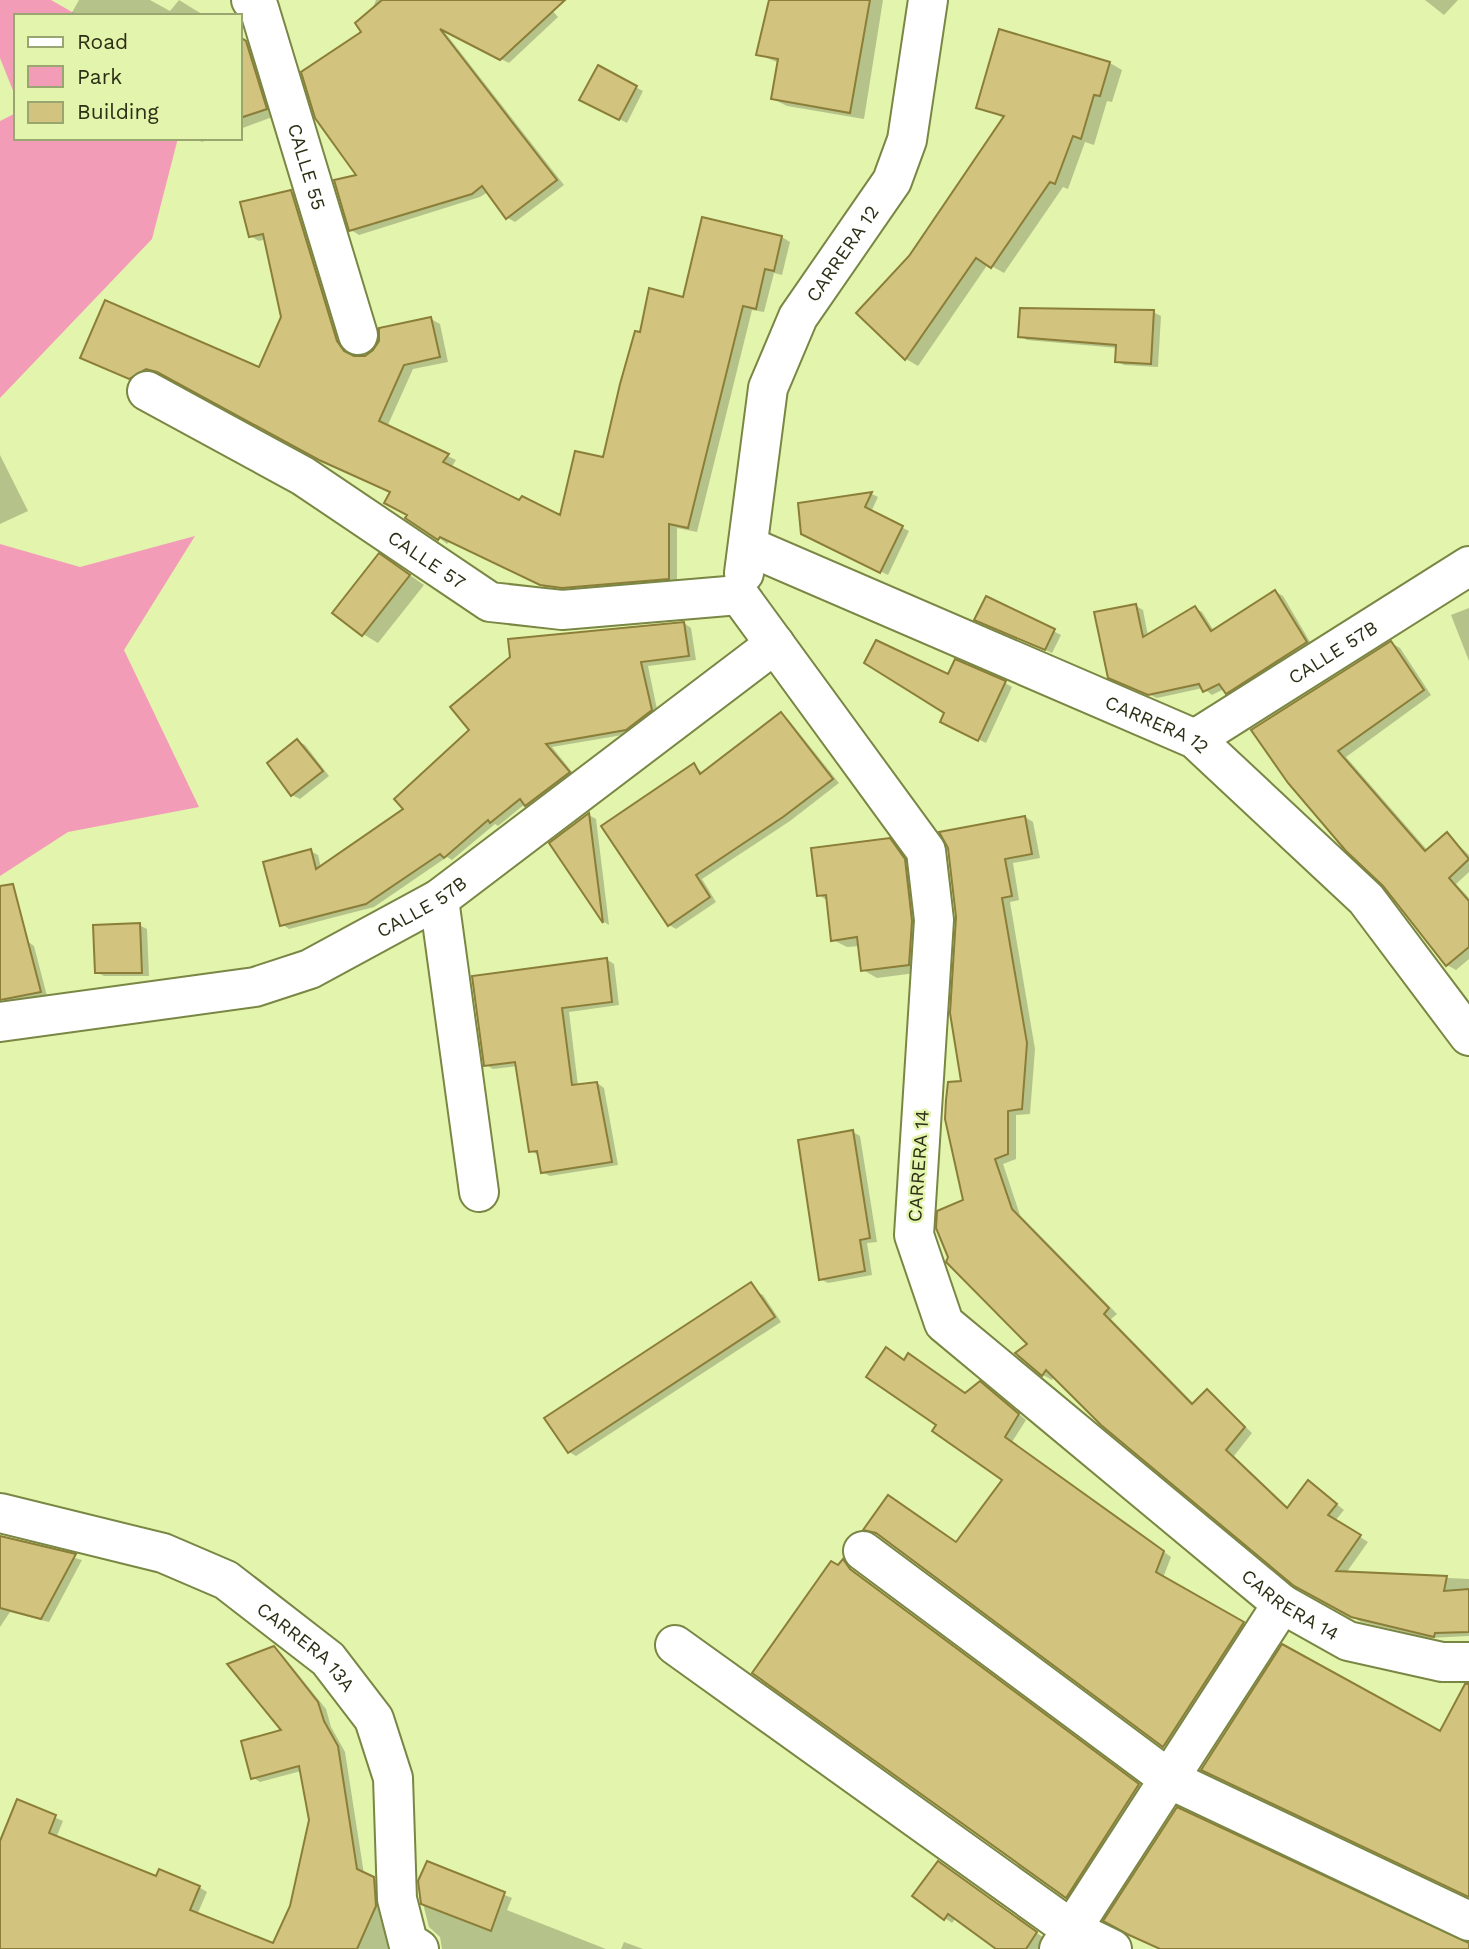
<svg xmlns="http://www.w3.org/2000/svg" width="1469" height="1949" font-family="'Work Sans',sans-serif">
	<style>
		.green { fill: #f39cb8 }
		.shadow { fill: #0003 }
		.building { fill: #d2c47e; stroke: #8b7e38; stroke-width: 2 }
		.lines { fill: none; stroke-linecap: round; stroke-linejoin: round }
		.minor-casing { stroke: #798644; stroke-width: 42 }
		.minor { stroke: #fff; stroke-width: 38 }
		.labels { text-anchor: middle; stroke-width: 5; stroke-linejoin: round; paint-order: stroke }
		.street-label { font-size: 19px; fill: #2b3015; stroke: #e3f4ad }
	</style>
	<rect width="100%" height="100%" fill="#e3f4ad"/>
	<!-- green -->
	<g class="green">
		<path d="M0,0H51L79,16H16V98L0,58Z"/>
		<path d="M16,113V138H178L152,239L0,398V121Z"/>
		<path d="M195,536L124,650L199,807L68,832L0,876V544L80,567Z"/>
	</g>
	<!-- shadow -->
	<g class="shadow">
		<path d="M79,0H150L170,11L179,0L205,16H70Z"/>
		<path d="M376,0H543L558,17L509,63L443,30L564,185L515,222L508,218L488,192L480,197L359,235L351,230L359,176L364,32Z"/>
		<path d="M769,0H883L864,119L787,106L773,99L779,63L758,54Z"/>
		<path d="M1425,0H1458L1444,15Z"/>
		<path d="M1000,31L1110,63L1122,70L1112,102L1107,101L1094,145L1085,142L1068,189L1063,187L1004,273L988,264L918,366L906,359L859,313L911,257L1004,118L979,107Z"/>
		<path d="M240,38L258,50L278,115L240,129Z"/>
		<path d="M598,68L643,91L627,123L588,103Z"/>
		<path d="M195,138H212L202,142Z"/>
		<path d="M291,192L300,197L345,348L352,357H366L431,319L440,324L448,362L413,369L387,427L456,460L451,468L520,502L561,517L604,460L641,334L685,299L782,237L790,242L782,275L774,273L764,312L752,310L697,532L677,528V583L572,592L550,590L450,541L447,544L410,515L392,492L168,376L155,373L139,383L90,362L260,370L283,317L266,239L259,241L250,236Z"/>
		<path d="M1153,312L1161,316L1158,367L1124,365L1117,361L1118,348L1027,340L1020,336Z"/>
		<path d="M0,455L28,511L0,524Z"/>
		<path d="M872,494L878,497L871,512L909,531L888,575L810,537L799,504Z"/>
		<path d="M394,564L424,585L378,643L363,634Z"/>
		<path d="M1276,592L1283,596L1313,647L1234,697L1224,689L1212,695L1203,688L1157,698L1117,681L1136,606L1143,610L1148,636L1195,608L1202,612L1214,631Z"/>
		<path d="M987,598L1061,635L1052,653L984,623Z"/>
		<path d="M1469,608V661L1451,615Z"/>
		<path d="M684,623L691,628L696,660L648,666L658,714L634,733L552,747L576,777L533,809L525,804L498,826L495,824L452,860L447,857L374,907L289,929L282,924L310,851L318,855L321,868Z"/>
		<path d="M1391,643L1400,648L1431,695L1346,757L1428,851L1447,834L1469,855V872L1456,884L1469,898V959L1456,970L1447,965L1385,885L1289,782Z"/>
		<path d="M949,677L1005,683L1012,687L986,743L949,725Z"/>
		<path d="M781,714L788,719L839,783L790,821L702,879L716,902L676,929L669,925L694,766L703,773Z"/>
		<path d="M297,741L305,745L329,776L300,799L292,795L269,763Z"/>
		<path d="M589,815L596,819L609,925L604,922L552,843Z"/>
		<path d="M1025,817L1033,822L1040,858L1013,863L1019,900L1010,902L1035,1049L1030,1114L1016,1115V1159L1003,1164L1020,1215L1117,1314L1111,1319L1194,1404L1208,1391L1252,1433L1234,1456L1289,1508L1309,1482L1344,1510L1335,1521L1368,1542L1346,1573L1469,1579V1636L1429,1638L1361,1622L1295,1584L1054,1375L1052,1380L1043,1375L1017,1353L1029,1344L965,1201L957,917Z"/>
		<path d="M889,840L903,848L918,869L923,972L877,978L863,970L860,946L847,947L833,940L828,901L819,895Z"/>
		<path d="M139,925L147,929L149,976H104L96,972Z"/>
		<path d="M27,941L34,946L47,996L8,1003L0,996V949Z"/>
		<path d="M606,959L614,964L619,1005L569,1012L578,1086L597,1083L604,1088L618,1165L550,1176L542,1172L538,1155L531,1151L518,1066L493,1069L486,1065Z"/>
		<path d="M853,1132L860,1136L877,1242L867,1243L872,1275L828,1283L820,1279Z"/>
		<path d="M755,1291L763,1295L781,1322L576,1456L569,1452Z"/>
		<path d="M905,1361L966,1394L988,1388L1026,1420L1012,1442L1171,1557L1163,1578L1251,1628L1172,1750L883,1536L866,1529L957,1544L1004,1479L938,1425Z"/>
		<path d="M0,1537L82,1560L49,1622L10,1612L0,1627Z"/>
		<path d="M843,1561L857,1575L1146,1790L1074,1901L1067,1897L839,1567Z"/>
		<path d="M274,1648L281,1653L326,1709L331,1727L345,1752L364,1874L381,1883L393,1949H0V1846L18,1801L63,1821L56,1838L157,1879L199,1887L207,1892L197,1915L273,1945L292,1906L311,1820L301,1771L260,1782L252,1777L284,1731Z"/>
		<path d="M428,1863L512,1898L507,1910L606,1949H442L440,1937L429,1927L421,1896Z"/>
		<path d="M946,1867L1048,1941L1045,1949H999L956,1918L952,1923L914,1896Z"/>
		<path d="M624,1942L643,1949H621Z"/>
	</g>
	<!-- building -->
	<g class="building">
		<path d="M382,0H565L500,60L440,29L557,180L506,219L482,186L472,194L349,231L334,180L356,175L315,118L301,72L361,32L355,23Z"/>
		<path d="M769,0H870L850,113L771,99L778,59L756,55Z"/>
		<path d="M999,29L1110,62L1100,96L1094,95L1081,139L1073,136L1055,184L1050,182L991,268L976,258L905,360L856,313L909,256L1004,116L976,108Z"/>
		<path d="M240,37L246,41L267,109L240,118Z"/>
		<path d="M598,65L637,86L619,120L579,100Z"/>
		<path d="M291,190L337,341L344,351L354,356H365L373,350L379,341V328L431,317L440,357L404,365L379,421L449,454L443,462L519,500L522,496L560,515L575,451L603,457L620,384L635,331L640,332L649,288L683,297L702,217L782,236L774,271L765,269L756,309L743,306L688,528L669,524V579L562,588L540,585L440,537L438,540L405,518L407,515L384,503L390,492L319,460L157,372L146,369L129,379L80,358L105,300L259,367L281,317L263,234L249,237L240,202Z"/>
		<path d="M1020,308L1154,310L1151,364L1115,362L1116,345L1018,337Z"/>
		<path d="M872,492L865,507L903,526L880,573L801,534L798,503Z"/>
		<path d="M379,553L410,575L362,636L332,613Z"/>
		<path d="M1275,590L1307,642L1226,694L1219,684L1203,692L1199,684L1148,695L1108,678L1094,612L1136,604L1143,637L1195,606L1211,631Z"/>
		<path d="M986,596L1055,629L1045,650L974,620Z"/>
		<path d="M684,622L689,656L641,662L652,710L626,730L546,744L570,772L525,806L520,799L490,823L488,820L444,858L440,854L366,904L280,926L263,862L311,849L316,869L403,809L394,799L469,730L450,707L510,657L508,639Z"/>
		<path d="M876,640L948,674L955,659L1006,681L978,741L940,722L944,713L864,663Z"/>
		<path d="M1391,641L1424,690L1338,751L1425,851L1447,832L1469,859L1449,878L1469,901V947L1446,966L1383,886L1346,851L1288,783L1251,730Z"/>
		<path d="M781,712L833,779L783,817L696,875L710,897L668,926L601,826L694,763L700,774Z"/>
		<path d="M297,739L323,771L291,796L267,763Z"/>
		<path d="M589,813L603,923L549,843Z"/>
		<path d="M1025,816L1032,854L1005,859L1012,896L1002,898L1027,1043L1022,1109L1008,1111V1154L995,1159L1012,1209L1109,1308L1104,1314L1192,1404L1207,1389L1245,1427L1226,1450L1287,1508L1308,1480L1337,1504L1328,1515L1361,1535L1336,1571L1447,1576L1444,1591L1469,1589V1632L1435,1633L1434,1637L1351,1617L1294,1586L1101,1425L1046,1370L1042,1376L1015,1353L1027,1344L946,1262L948,1257L936,1228L937,1211L963,1200L945,1119L946,1100L948,1082L961,1081L950,1013L956,917L948,848L939,832Z"/>
		<path d="M890,838L905,859L912,921L909,965L861,971L857,937L831,941L826,895L817,896L811,848Z"/>
		<path d="M13,884L41,992L0,1000V886Z"/>
		<path d="M140,923L142,973H95L93,925Z"/>
		<path d="M607,958L612,1002L562,1008L572,1085L597,1082L612,1162L541,1173L537,1151L529,1152L515,1062L484,1066L472,976Z"/>
		<path d="M853,1130L870,1238L860,1240L865,1271L819,1280L798,1140Z"/>
		<path d="M751,1282L775,1317L568,1453L544,1418Z"/>
		<path d="M886,1347L904,1360L908,1353L965,1393L980,1381L1019,1414L1005,1437L1164,1551L1156,1572L1244,1622L1163,1747L876,1533L863,1530L888,1495L956,1542L1002,1480L932,1431L936,1425L866,1377Z"/>
		<path d="M0,1536L76,1554L41,1619L0,1608Z"/>
		<path d="M843,1559L850,1569L1139,1784L1066,1898L752,1673L831,1561L838,1565Z"/>
		<path d="M1282,1644L1440,1731L1465,1684H1469V1897L1201,1770Z"/>
		<path d="M274,1646L318,1702L324,1721L338,1746L357,1869L374,1877L376,1906L357,1949H0V1841L17,1799L56,1815L49,1833L156,1876L159,1869L200,1886L190,1910L273,1943L290,1906L309,1820L299,1766L251,1779L241,1741L281,1730L227,1664Z"/>
		<path d="M1177,1807L1469,1943V1949H1160L1127,1934L1103,1921Z"/>
		<path d="M427,1861L505,1892L491,1931L421,1904L418,1881Z"/>
		<path d="M938,1861L1037,1932L1026,1949H996L948,1914L944,1920L912,1896Z"/>
	</g>
	<g class="lines">
		<defs>
			<g id="minor">
				<path id="s1" d="M251,0L259,8L358,335"/>
				<path id="s2" d="M147,391L303,476L490,602L562,610L739,595"/>
				<path id="s3" d="M750,547L1195,739L1366,899L1469,1036"/>
				<path id="s4" d="M744,573L768,388L798,317L892,181L907,140L928,0"/>
				<path id="s5" d="M739,595L926,851L934,920L914,1235L944,1323L1282,1604L1348,1641L1442,1662H1469"/>
				<path id="s6" d="M1195,739L1469,566"/>
				<path d="M439,899L479,1192"/>
				<path id="s7" d="M0,1022L255,987L310,969L439,899L775,644"/>
				<path id="s8" d="M0,1513L163,1553L226,1580L328,1659L374,1719L393,1778L397,1899L408,1942L419,1949"/>
				<path d="M863,1551L1169,1779L1469,1921"/>
				<path d="M675,1645L1071,1929L1112,1949"/>
				<path d="M1059,1949L1282,1604"/>
			</g>
		</defs>
		<!-- minor casing -->
		<use href="#minor" class="minor-casing"/>
		<!-- minor -->
		<use href="#minor" class="minor"/>
	</g>
	<g class="labels">
		<!-- street labels -->
		<g class="street-label">
			<text dy="7" stroke="none"><textPath href="#s1" startOffset="177">CALLE 55</textPath></text>
			<text dy="7" stroke="none"><textPath href="#s4" startOffset="341">CARRERA 12</textPath></text>
			<text dy="7" stroke="none"><textPath href="#s2" startOffset="327">CALLE 57</textPath></text>
			<text dy="7" stroke="none"><textPath href="#s6" startOffset="163">CALLE 57B</textPath></text>
			<text dy="7" stroke="none"><textPath href="#s3" startOffset="444">CARRERA 12</textPath></text>
			<text dy="7" stroke="none"><textPath href="#s7" startOffset="443">CALLE 57B</textPath></text>
			<text transform="translate(918 1166) rotate(-86)" y="7">CARRERA 14</text>
			<text dy="7" stroke="none"><textPath href="#s5" startOffset="1242">CARRERA 14</textPath></text>
			<text dy="7" stroke="none"><textPath href="#s8" startOffset="341">CARRERA 13A</textPath></text>
		</g>
	</g>
	<!-- legend -->
	<rect x="14" y="14" width="228" height="126" fill="#e3f4ad" stroke="#99a670" stroke-width="2"/>
	<rect x="28" y="37" width="35" height="10" fill="#ffffff" stroke="#99a670" stroke-width="2"/>
	<text x="77" y="49" font-size="21" fill="#2b3015">Road</text>
	<rect x="28" y="66" width="35" height="21" fill="#f39cb8" stroke="#99a670" stroke-width="2"/>
	<text x="77" y="84" font-size="21" fill="#2b3015">Park</text>
	<rect x="28" y="102" width="35" height="21" fill="#d2c47e" stroke="#99a670" stroke-width="2"/>
	<text x="77" y="119" font-size="21" fill="#2b3015">Building</text>
</svg>
